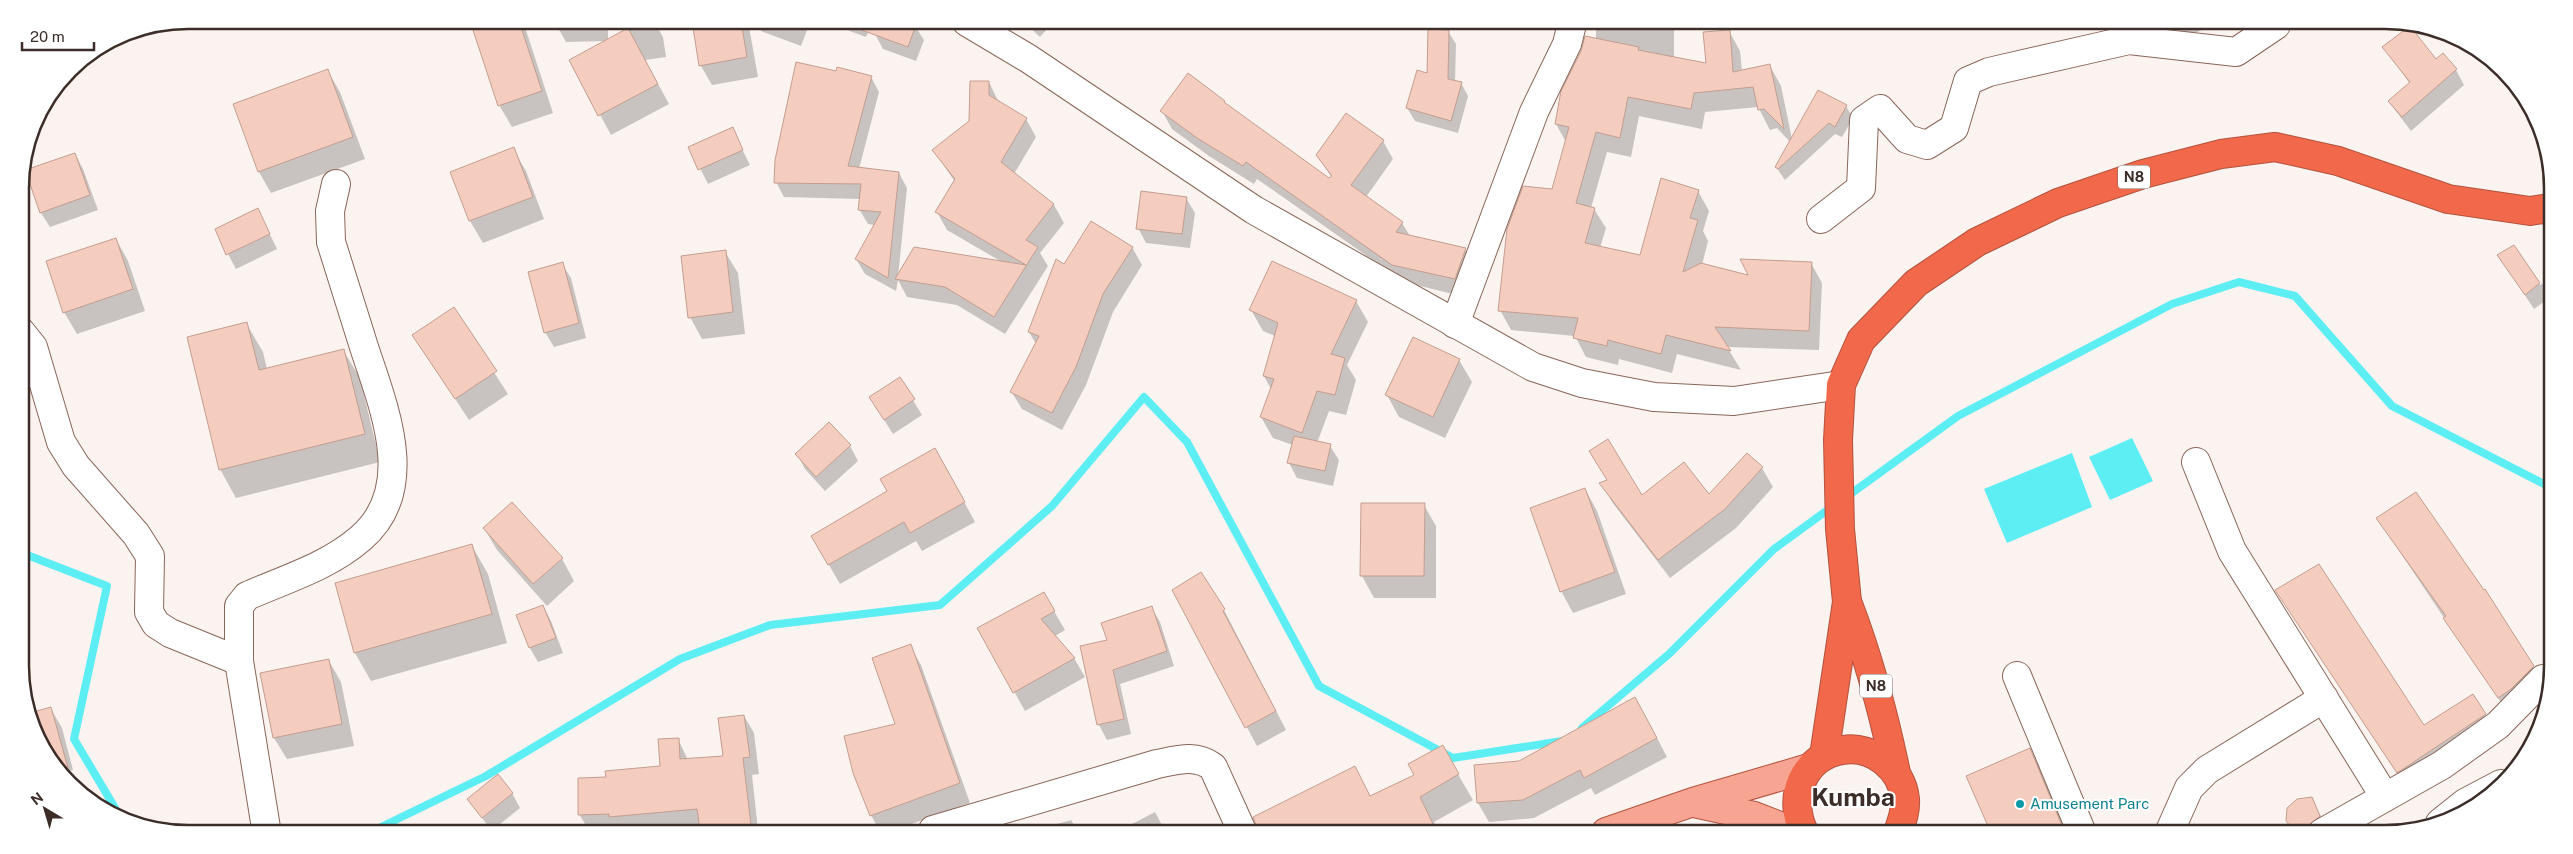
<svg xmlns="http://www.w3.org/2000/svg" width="2573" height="854" font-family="'Public Sans',sans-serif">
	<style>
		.water { fill: #5deef3 }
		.shadow { fill: #0003 }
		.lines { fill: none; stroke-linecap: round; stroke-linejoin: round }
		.stream { stroke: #5deef3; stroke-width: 8 }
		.building { fill: #f4cdbf; stroke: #c39e90 }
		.minor-casing { stroke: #896659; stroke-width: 30 }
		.major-casing { stroke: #b2533e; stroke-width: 30 }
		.highway-casing { stroke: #b2533e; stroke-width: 30 }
		.minor { stroke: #fff; stroke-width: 28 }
		.major { stroke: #f7a492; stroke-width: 28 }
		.highway { stroke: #f2684a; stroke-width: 28 }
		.culture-dot { fill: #0f9aa8; stroke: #fff; stroke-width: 2 }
		.labels { text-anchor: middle; stroke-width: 4; stroke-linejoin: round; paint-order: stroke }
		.shield { fill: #fff; stroke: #766c68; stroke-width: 1 }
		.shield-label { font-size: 14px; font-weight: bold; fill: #3c2d28 }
		.culture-label { font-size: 15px; fill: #0d838f; stroke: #fff; text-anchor: start }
		.town-label { font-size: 25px; font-weight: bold; fill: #3c2d28; stroke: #fff }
		.rim { fill: none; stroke: #3c2d28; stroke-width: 2.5 }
	</style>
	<rect width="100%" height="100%" fill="#fbf3f0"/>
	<!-- water -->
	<g class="water">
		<path d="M2132,438L2153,481L2110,500L2089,457Z"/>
		<path d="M2072,453L2092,507L2007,543L1984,489Z"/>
	</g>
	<!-- shadow -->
	<g class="shadow">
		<path d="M472,21H523L553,113L512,127L499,105Z"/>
		<path d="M554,21H608V40L643,21H654L663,37L666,57L645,60L669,104L611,135L570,60L605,41L566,42Z"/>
		<path d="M693,21H748L758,77L712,85L701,66Z"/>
		<path d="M756,21L810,22L801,46L761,31Z"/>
		<path d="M825,22H872L866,37Z"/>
		<path d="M879,22H905L915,26L924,40L916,61L883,49L875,34Z"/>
		<path d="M1024,22H1053L1040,37Z"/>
		<path d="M1513,23L1539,24L1517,30Z"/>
		<path d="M1596,24H1674V58L1707,65L1729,31L1740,51L1742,71L1770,66L1781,86L1792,139L1846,106L1853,118L1842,137L1835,134L1785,180L1776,167L1790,142L1777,128L1770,130L1758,107L1705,112L1702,129L1639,116L1631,157L1607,152L1591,208L1594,209L1606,228L1600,248L1641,256L1698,191L1709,211L1703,231L1708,241L1702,265L1750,277L1811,263L1822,283L1819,350L1727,347L1741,370L1677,354L1672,373L1619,359L1618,365L1586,357L1575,336L1511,330L1500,310L1553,190L1566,142L1556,124L1596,39Z"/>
		<path d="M2177,25H2213L2184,38Z"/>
		<path d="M1448,31L1456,44L1455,82L1461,83L1468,96L1458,133L1415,121L1407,108L1429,74Z"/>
		<path d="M2384,47L2436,61L2456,70L2464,85L2411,131L2389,102L2410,84Z"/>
		<path d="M327,70L340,92L365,159L271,193L259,172Z"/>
		<path d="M837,72L871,77L879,92L859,169L899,173L907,188L898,277L1002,262L947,230L937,212L955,182L934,151L971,122L989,82L999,103L1026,119L1036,137L1014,174L1054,205L1064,223L1040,253L1048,266L1005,334L957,305L907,297L898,280L896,291L865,274L856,259L875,225L868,224L859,209L860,199L784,197L776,182Z"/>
		<path d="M1224,102L1227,106L1330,180L1332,178L1317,155L1383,141L1393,159L1366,197L1402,223L1410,236L1465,250L1476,268L1465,297L1404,282L1257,179L1254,184L1209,156L1172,129L1162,111Z"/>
		<path d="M732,129L750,165L708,184L690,148Z"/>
		<path d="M513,149L526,171L544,219L483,243L470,221L452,173Z"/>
		<path d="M75,154L83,169L98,210L50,227L41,213L27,171Z"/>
		<path d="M1186,198L1195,213L1190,248L1146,243L1138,228Z"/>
		<path d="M258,210L277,249L236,269L228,254Z"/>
		<path d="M116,239L128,261L145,311L77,334L64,312Z"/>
		<path d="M2513,246L2540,285L2549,281V298L2534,309L2499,256Z"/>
		<path d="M1132,247L1142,265L1113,312L1086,385L1062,430L1022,409L1011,391L1036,344L1029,332L1065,265Z"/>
		<path d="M725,252L738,273L745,334L702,339L690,317Z"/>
		<path d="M562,264L571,278L586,338L554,347L545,332Z"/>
		<path d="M1356,301L1368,322L1347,365L1356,380L1346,415L1329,411L1317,443L1330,446L1339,460L1333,486L1297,478L1289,463L1293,445L1273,438L1261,417L1271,389L1264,376L1275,336L1263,331L1251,310Z"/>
		<path d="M453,309L508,394L469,420L414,336Z"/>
		<path d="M246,323L263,352L267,369L343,350L360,378L380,462L236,498L220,469Z"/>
		<path d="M1459,360L1472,382L1445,438L1399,417L1387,395Z"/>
		<path d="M900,379L922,415L893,434L879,412Z"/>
		<path d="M850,446L858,461L825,491L805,469L797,454Z"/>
		<path d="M1762,468L1773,487L1736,528L1670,578L1612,502L1601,483L1642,497L1709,496Z"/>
		<path d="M946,469L975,522L922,551L916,541L840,584L812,536Z"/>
		<path d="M1585,489L1597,511L1626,594L1573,613L1561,591Z"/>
		<path d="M1424,505L1436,526V598H1374L1362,576Z"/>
		<path d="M2377,518L2485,591L2546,689L2512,719Z"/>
		<path d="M484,528L562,559L574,581L547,606L497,550Z"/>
		<path d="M472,546L488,574L507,643L371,681L355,653L336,584Z"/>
		<path d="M1174,591L1224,610L1286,730L1257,746Z"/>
		<path d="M2277,591L2424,726L2472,696L2497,736L2410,793Z"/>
		<path d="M1044,594L1065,630L1055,636L1074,658L1085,677L1025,711L979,629Z"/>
		<path d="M543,606L551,621L563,653L538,662L530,648Z"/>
		<path d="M1151,607L1160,622L1174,666L1120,684L1131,734L1107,740L1099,725L1082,647L1108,641Z"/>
		<path d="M910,646L921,665L970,803L895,830H879L871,815L897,725Z"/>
		<path d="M329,661L341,682L354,746L287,759L274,738Z"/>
		<path d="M51,709L62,728L73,770L63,773L62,777L31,714Z"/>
		<path d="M744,716L754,733L759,774L752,775L758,830H701V827L671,829H588L579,814L607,778L661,767L678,739L688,760L724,757Z"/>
		<path d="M1646,717L1667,757L1595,795L1591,788L1534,818L1489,822L1478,803L1519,763Z"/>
		<path d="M1442,747L1473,800L1434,822L1438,831H1261L1354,767L1371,797L1416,775Z"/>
		<path d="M2029,749L2045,777L2068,833H1993Z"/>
		<path d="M512,793L520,808L494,829H490L469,799Z"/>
		<path d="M2312,798L2328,831L2325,833H2294L2287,821Z"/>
		<path d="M1155,812L1165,831H1133L1130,825Z"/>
		<path d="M1071,820L1077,830H1036Z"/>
	</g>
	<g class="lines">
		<!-- stream -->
		<g class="stream">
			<path d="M1845,498L1958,416L2172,304L2239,282L2295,296L2392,406L2548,486"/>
			<path d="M22,553L107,586L74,739L121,818"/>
			<path d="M1582,728L1669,654L1774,549L1833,506"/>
			<path d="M377,829L486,776L680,659L770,625L940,605L1052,506L1144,397L1187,442L1319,686L1453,758L1562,741"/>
		</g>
	</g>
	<!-- building -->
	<g class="building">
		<path d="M470,21H519L542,91L498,106Z"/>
		<path d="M692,21H741L747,57L699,66Z"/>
		<path d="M845,22H917L908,47L845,24Z"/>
		<path d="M2410,26L2436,59L2443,53L2457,69L2402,117L2388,101L2410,82L2382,47Z"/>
		<path d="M628,28L658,84L598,116L569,60Z"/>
		<path d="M1428,29L1449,30L1448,79L1462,82L1451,121L1406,108L1417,70L1427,73Z"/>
		<path d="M1730,30L1733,72L1770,64L1784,129L1764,109L1758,110L1753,87L1694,93L1691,109L1628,97L1620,138L1596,132L1576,203L1595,208L1585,243L1640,255L1661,178L1699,190L1690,218L1698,220L1683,272L1701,263L1748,275L1740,259L1812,262L1809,331L1715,327L1731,351L1666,335L1661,354L1608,340L1607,346L1573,338L1578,318L1498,311L1507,229L1523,186L1552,189L1569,127L1555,124L1561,91L1581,51L1585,36L1639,47L1638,50L1706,63L1703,32Z"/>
		<path d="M796,62L836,71L837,67L872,76L848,166L899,172L888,278L855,259L881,212L858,210L861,184L774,183L775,160Z"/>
		<path d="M328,69L353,137L258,172L233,104Z"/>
		<path d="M1188,73L1225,101L1224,102L1329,178L1332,176L1316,155L1346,113L1384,140L1351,185L1403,222L1396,232L1466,248L1455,279L1392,265L1246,162L1243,166L1197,138L1160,111Z"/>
		<path d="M970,81H989V95L1027,118L1001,162L1054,204L1026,240L1038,247L994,317L945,287L895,279L914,247L1026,265L935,212L955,179L932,150L969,121Z"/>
		<path d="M1818,90L1847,105L1835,127L1829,123L1778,169L1775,167Z"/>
		<path d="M733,127L743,150L698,170L688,147Z"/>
		<path d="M514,147L533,197L469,221L450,172Z"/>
		<path d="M75,153L90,195L40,213L25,170Z"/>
		<path d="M1141,191L1187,197L1182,234L1136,229Z"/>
		<path d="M258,208L270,234L226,255L215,229Z"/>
		<path d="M1091,221L1133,247L1103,294L1076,367L1052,413L1010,392L1039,336L1028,332L1056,259L1064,264Z"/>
		<path d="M116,238L133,289L63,313L46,261Z"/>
		<path d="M2514,245L2540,283L2525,295L2497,255Z"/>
		<path d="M726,250L733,312L688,318L681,256Z"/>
		<path d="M1272,261L1357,300L1331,354L1345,358L1335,395L1317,391L1302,433L1260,417L1274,379L1263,376L1278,323L1249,310Z"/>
		<path d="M563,262L579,323L544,333L528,272Z"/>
		<path d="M454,307L497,371L455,399L412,335Z"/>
		<path d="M247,322L259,370L344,349L365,434L219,470L187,337Z"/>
		<path d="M1413,337L1460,359L1433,417L1385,395Z"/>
		<path d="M900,377L915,399L884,420L869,397Z"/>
		<path d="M829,422L851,445L816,477L795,454Z"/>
		<path d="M1294,436L1331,444L1325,471L1287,463Z"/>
		<path d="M1608,439L1642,495L1684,462L1709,494L1747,453L1763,467L1725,509L1658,560L1599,483L1607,480L1589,451Z"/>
		<path d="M935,448L965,502L910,533L904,522L828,565L811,536L887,491L880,479Z"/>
		<path d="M1585,488L1615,572L1560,592L1530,508Z"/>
		<path d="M2416,492L2484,590L2485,589L2534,666L2511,689L2498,698L2443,618L2446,616L2376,518Z"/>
		<path d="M512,502L563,558L533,584L483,528Z"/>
		<path d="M1361,503H1425L1424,576H1360Z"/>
		<path d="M472,544L492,614L354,653L335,583Z"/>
		<path d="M2319,564L2424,725L2473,694L2486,714L2397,773L2275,590Z"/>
		<path d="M1201,572L1225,609L1223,611L1276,711L1245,728L1172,590Z"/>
		<path d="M1044,592L1055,611L1041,619L1075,658L1013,693L977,628Z"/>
		<path d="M543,605L556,638L529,648L516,615Z"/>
		<path d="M1152,606L1167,651L1113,670L1124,719L1097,725L1080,646L1107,640L1101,623Z"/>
		<path d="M911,644L960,783L870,816L853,773L844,736L895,724L872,658Z"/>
		<path d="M329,659L342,724L273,738L260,673Z"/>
		<path d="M1635,697L1657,738L1584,778L1580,770L1523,800L1477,803L1474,765L1519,761Z"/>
		<path d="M51,707L68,768L59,771L30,713Z"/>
		<path d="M744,715L750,757L743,758L751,825L700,830L697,809L609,817V814L578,815V778L606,777L605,771L660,766L658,739L679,738L680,759L723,756L718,718Z"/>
		<path d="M1443,745L1459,774L1420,797L1434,826L1422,831H1259L1257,827L1253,817L1355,766L1370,796L1414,775L1408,764Z"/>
		<path d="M2030,748L2065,833H1991L1966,776Z"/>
		<path d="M498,774L513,793L482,818L467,799Z"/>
		<path d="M2312,797L2320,816L2309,825L2306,833L2295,832L2286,821L2287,808L2297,799Z"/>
	</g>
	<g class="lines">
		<defs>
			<g id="minor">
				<path d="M967,22L1029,59L1254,210L1533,367L1582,383L1654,397L1734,401L1841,385"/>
				<path d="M1821,219L1861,188L1864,120L1880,109L1907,139L1927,145L1954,128L1968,81L1989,72L2129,40L2236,52L2276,25"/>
				<path d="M1455,324L1534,112L1567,44L1572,24"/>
				<path d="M21,332L33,347L61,442L76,466L136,534L150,556L149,612L156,624L170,633L239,661"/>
				<path d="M2196,462L2232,551L2385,797"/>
				<path d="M2017,676L2082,833"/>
				<path d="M2440,823L2465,803L2501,784"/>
				<path d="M266,828L239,661V606L247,596C286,579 329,566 361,538C419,488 383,406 364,347C353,312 342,277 331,242L330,211L336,184"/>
				<path d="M933,830L1157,764C1178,760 1195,754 1213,767L1242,831"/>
				<path d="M2169,833L2189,788L2207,770L2324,698"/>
				<path d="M2322,833L2442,765L2498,725L2543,679"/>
			</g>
			<g id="major">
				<path d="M1694,803L1754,816L1795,832"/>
				<path d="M1606,832L1693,802L1809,768"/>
			</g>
			<g id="highway">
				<path d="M1848,604C1869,659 1884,715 1896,773"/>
				<path d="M1824,756L1847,602L1840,529L1838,440L1841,385L1861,340L1916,283L1977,242L2058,203L2143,174L2221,154L2275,147L2338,161L2448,199L2530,211L2550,208"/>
				<path d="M1804,832C1787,798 1803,756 1843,750C1873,745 1902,769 1905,799C1906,811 1902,821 1898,832"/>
			</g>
		</defs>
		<!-- minor casing -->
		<use href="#minor" class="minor-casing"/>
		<!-- major casing -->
		<use href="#major" class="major-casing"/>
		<!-- highway casing -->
		<use href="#highway" class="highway-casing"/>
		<!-- minor -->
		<use href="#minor" class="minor"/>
		<!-- major -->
		<use href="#major" class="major"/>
		<!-- highway -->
		<use href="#highway" class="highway"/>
	</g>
	<!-- markers -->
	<circle class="culture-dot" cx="2020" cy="804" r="5"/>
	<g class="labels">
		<!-- shield labels -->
		<g class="shield">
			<rect x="2118" y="165.5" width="32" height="23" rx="4"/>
			<rect x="1860" y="674.5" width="32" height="23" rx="4"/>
		</g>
		<g class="shield-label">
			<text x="2134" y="182">N8</text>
			<text x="1876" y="691">N8</text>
		</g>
		<!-- culture labels -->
		<g class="culture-label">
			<text x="2030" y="809">Amusement Parc</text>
		</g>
		<!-- town labels -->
		<g class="town-label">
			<text x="1853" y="806">Kumba</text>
		</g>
	</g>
	<!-- crop -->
	<path d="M0 0H2573V854H0ZM188 29H2385A159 159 0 0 1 2544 188V666A159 159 0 0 1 2385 825H188A159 159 0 0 1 29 666V188A159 159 0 0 1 188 29Z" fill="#fff" fill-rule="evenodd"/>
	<path class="rim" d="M188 29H2385A159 159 0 0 1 2544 188V666A159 159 0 0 1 2385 825H188A159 159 0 0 1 29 666V188A159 159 0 0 1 188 29Z"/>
	<!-- north arrow -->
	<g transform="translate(45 809) rotate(322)" stroke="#ffffff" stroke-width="4" paint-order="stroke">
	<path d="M0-4L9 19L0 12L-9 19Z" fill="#3c2d28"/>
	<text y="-8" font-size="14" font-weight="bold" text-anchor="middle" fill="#3c2d28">N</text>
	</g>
	<!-- scale -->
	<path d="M22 42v8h72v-8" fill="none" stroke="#3c2d28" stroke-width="2.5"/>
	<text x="30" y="42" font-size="15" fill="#3c2d28" stroke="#ffffff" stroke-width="4" paint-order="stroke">20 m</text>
</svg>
